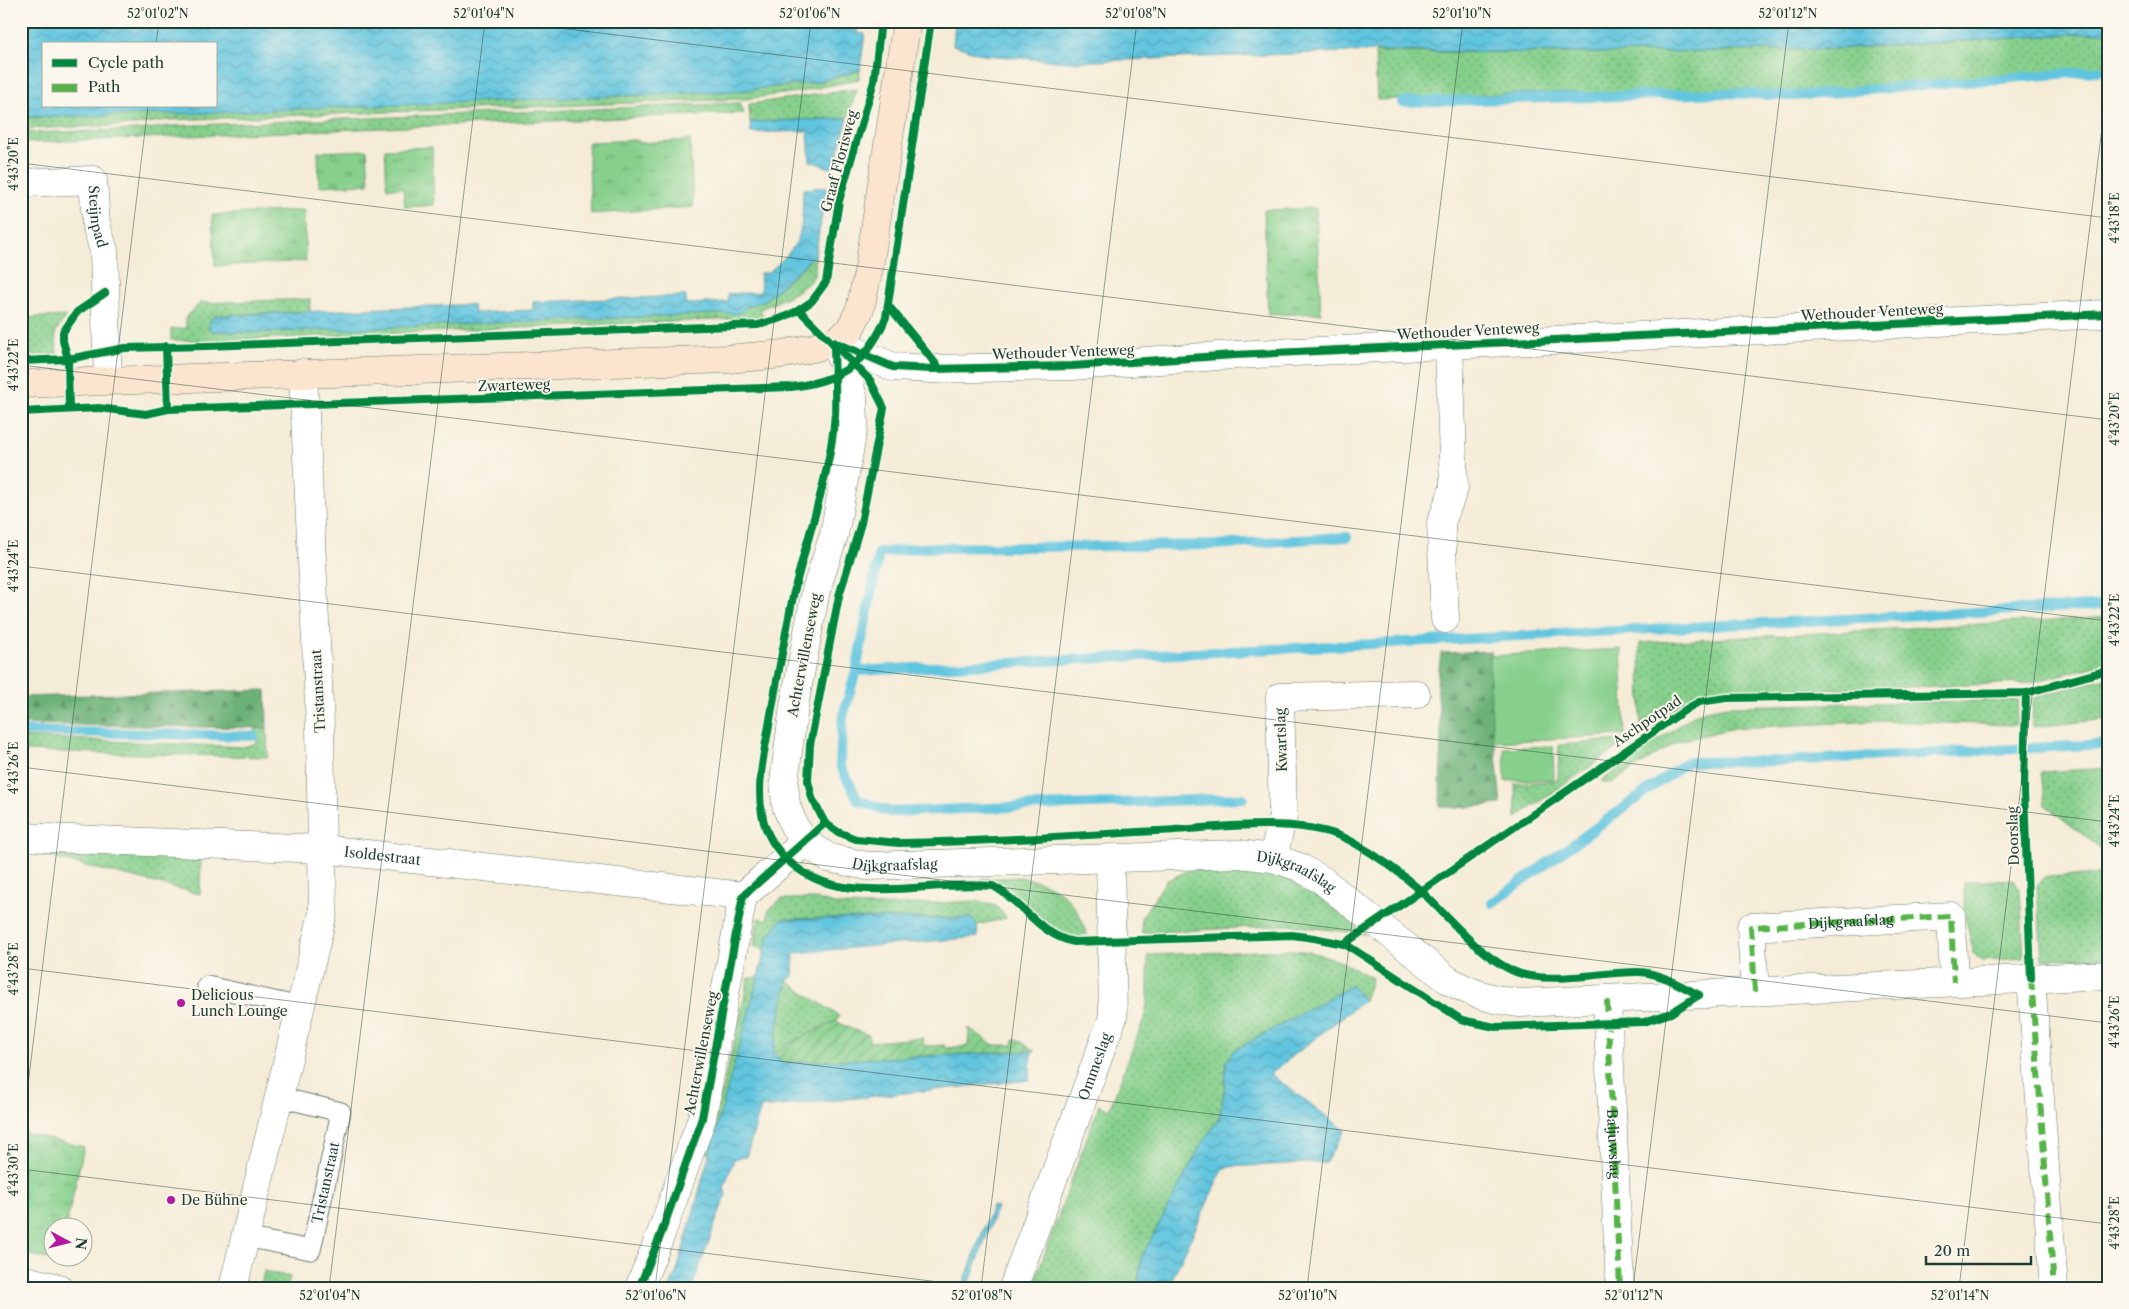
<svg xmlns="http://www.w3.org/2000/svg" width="2129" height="1309" font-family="'Libre Caslon Text',serif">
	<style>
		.grass { fill: url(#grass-dots); stroke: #528660 }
		.forest { fill: url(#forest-firs); stroke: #467856 }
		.park { fill: url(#park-tufts); stroke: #528660 }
		.garden { fill: url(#garden-furrows); stroke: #528660 }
		.pitch { fill: #86d08c; stroke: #528660 }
		.water { fill: url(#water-waves); stroke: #40818a; fill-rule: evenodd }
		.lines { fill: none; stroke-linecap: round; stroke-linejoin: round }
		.stream { stroke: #61c5df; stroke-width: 10 }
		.service-casing { stroke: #6a7a6d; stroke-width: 21 }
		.pedestrian-casing { stroke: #6a7a6d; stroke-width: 29 }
		.minor-casing { stroke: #6a7a6d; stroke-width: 29 }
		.secondary-casing { stroke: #6a7a6d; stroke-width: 29 }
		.service { stroke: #fff; stroke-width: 19 }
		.pedestrian { stroke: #fff; stroke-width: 28 }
		.minor { stroke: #fff; stroke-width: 28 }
		.secondary { stroke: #fbe5cf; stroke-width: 28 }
		.quiet { stroke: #55b346; stroke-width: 6; stroke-dasharray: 12 6; stroke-linecap: butt }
		.cycleway-casing { stroke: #fbf7ec; stroke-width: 11 }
		.cycleway { stroke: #00873e; stroke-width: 8 }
		.ticks { fill: none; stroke: #1f3d34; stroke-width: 1; stroke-opacity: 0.45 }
		.poi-dot { fill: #b5179e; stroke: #fbf7ec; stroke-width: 2 }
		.labels { text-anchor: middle; stroke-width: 4; stroke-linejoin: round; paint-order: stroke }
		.street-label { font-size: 14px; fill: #1f3d34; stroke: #fbf7ec }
		.poi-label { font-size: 14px; fill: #1f3d34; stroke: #fbf7ec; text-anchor: start }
		.neatline { fill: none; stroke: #1f3d34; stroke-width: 2 }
		.ticks-label { font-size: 12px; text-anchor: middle; fill: #1f3d34 }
	</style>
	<defs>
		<pattern id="grass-dots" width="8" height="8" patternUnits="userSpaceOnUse" patternTransform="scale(1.25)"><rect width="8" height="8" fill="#86d08c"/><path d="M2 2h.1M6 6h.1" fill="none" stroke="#6daa73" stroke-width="1.8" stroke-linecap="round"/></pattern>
		<pattern id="forest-firs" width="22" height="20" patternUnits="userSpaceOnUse" patternTransform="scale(1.25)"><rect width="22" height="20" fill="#6cb278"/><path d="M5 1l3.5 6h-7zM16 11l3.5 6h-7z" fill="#589263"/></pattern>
		<pattern id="park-tufts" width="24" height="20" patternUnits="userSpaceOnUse" patternTransform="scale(1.25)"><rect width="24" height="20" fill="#86d08c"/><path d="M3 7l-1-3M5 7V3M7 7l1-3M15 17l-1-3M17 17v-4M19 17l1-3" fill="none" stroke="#6daa73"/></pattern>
		<pattern id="garden-furrows" width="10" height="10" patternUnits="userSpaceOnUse" patternTransform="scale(1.25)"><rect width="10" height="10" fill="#86d08c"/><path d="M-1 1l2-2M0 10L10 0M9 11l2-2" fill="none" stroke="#6daa73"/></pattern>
		<pattern id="water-waves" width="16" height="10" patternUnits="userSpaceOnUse" patternTransform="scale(1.25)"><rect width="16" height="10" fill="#61c5df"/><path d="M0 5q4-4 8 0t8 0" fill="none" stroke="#4fa1b6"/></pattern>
	</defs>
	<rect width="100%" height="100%" fill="#fbf7ec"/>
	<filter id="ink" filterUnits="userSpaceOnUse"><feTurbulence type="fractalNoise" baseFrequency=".02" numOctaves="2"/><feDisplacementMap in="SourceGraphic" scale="10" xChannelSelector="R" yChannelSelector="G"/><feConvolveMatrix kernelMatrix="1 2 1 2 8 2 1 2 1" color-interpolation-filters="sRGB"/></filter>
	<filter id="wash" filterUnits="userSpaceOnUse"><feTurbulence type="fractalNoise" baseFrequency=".0096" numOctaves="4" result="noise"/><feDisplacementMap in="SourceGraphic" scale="20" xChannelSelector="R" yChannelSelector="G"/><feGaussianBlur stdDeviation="1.12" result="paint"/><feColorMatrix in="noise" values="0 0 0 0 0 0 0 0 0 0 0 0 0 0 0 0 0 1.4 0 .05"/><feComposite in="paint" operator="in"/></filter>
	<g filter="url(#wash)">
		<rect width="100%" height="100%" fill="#f5ecd7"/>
		<!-- grass -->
		<g class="grass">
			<path d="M2108,32V67L1795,94L1736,90L1505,94L1377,100L1375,52L1598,53L1834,49Z"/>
			<path d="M860,70L859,79L805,91L745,99L169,120L136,125L21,129V118L738,91L817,82Z"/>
			<path d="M857,89L848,118L750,122L749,104Z"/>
			<path d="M740,103L744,113L21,143V133L138,130L170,126Z"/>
			<path d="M815,255C815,261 816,270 814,275C810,288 773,304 760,309L764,318L205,341L171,340V329L186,328V317L200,303L310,299V311L214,316L213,331H247L746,307C768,303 798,271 815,255Z"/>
			<path d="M66,316L55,333L57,354L21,356V318Z"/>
			<path d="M2108,617V663L2028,683L1696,694L1641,730L1640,643Z"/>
			<path d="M2108,677V719L2032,727L2033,698Z"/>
			<path d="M2019,700L2016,725L1878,721L1734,728L1679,741L1611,783L1601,781L1692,716L1705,710L1728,706Z"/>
			<path d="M255,728H267L268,757L21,751V737L243,747L257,743V733Z"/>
			<path d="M1630,739L1516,818L1515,784L1558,780L1559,745Z"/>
			<path d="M2108,768V854L2045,805L2041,772Z"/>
			<path d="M37,854L201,858L200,894Z"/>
			<path d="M1193,868C1218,868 1253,866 1277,873C1307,883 1341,914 1365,934L1290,925L1142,933L1141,918L1166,881Z"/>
			<path d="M2108,874V958L2042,959L2037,885L2045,877Z"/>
			<path d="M1020,877C1058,883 1078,901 1088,938L1066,936L1057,932C1034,912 1011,886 981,879Z"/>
			<path d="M2014,879L2020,889L2024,958L1983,961L1974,954L1964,911V882Z"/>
			<path d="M781,899H815L839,905L876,906L977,901L996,906L1007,918L977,925L971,918L782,919L768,936L765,950L754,946L758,918L768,920V911Z"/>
			<path d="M1289,950C1323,951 1343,962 1372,978L1364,1000L1352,985L1233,1051L1226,1063L1225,1087L1219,1118L1202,1143L1141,1258L1138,1288H1032L1099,1105L1109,1110L1143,1021L1148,999V955Z"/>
			<path d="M748,978H758L750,1018L710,1157L706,1151L739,1023Z"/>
			<path d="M787,981L839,1016L836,1021L786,1045L780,1051L773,1052Z"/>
			<path d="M264,1271L290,1277L287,1288H260Z"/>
		</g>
		<!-- forest -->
		<g class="forest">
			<path d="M1491,651L1495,745L1501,804L1457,808L1440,806L1441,735L1437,683L1441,653Z"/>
			<path d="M266,690L267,728L21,724V697Z"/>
		</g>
		<!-- park -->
		<g class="park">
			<path d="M637,140L638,143L690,140L693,207L591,214L588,142Z"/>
			<path d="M432,147L434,205L405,207L403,188H387L385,149Z"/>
			<path d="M367,150L369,184L319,186L318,152Z"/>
			<path d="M1316,208L1321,313L1268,315L1264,210Z"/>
			<path d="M304,210L306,261L215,266L212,215Z"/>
			<path d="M21,1132L84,1147L66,1226H52V1256L59,1257L58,1261L21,1253Z"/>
		</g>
		<!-- garden -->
		<path class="garden" d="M836,1021L849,1028L869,1035V1042L923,1038L924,1046L944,1045L945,1048L968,1046L969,1028L994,1045H1013L1014,1039H1017L1035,1051L783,1063L773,1052L780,1051L786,1045Z"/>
		<!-- pitch -->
		<g class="pitch">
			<path d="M1621,649L1625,735L1493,742L1489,656Z"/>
			<path d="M1553,746L1554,779L1505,781L1504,748Z"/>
		</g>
		<!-- water -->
		<g class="water">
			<path d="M21,21H859L857,33L865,34L860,70L817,82L738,91L177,114L21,117ZM44,44H216V106H44Z"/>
			<path d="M946,21H2108V32L1834,49L1598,53L1375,51L1069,62L984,55L953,45L955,23Z"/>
			<path d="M848,118L833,169L810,161L808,131L751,133L750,122Z"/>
			<path d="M827,187L815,255L764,301L746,307L740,313L250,333L213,331L209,328L210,321L214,316L473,304L474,313L533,310V302L686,296V304L728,302V294L761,292L760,273H768C804,241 802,236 803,189Z"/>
			<path d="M972,918L977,925L978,937L794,953L793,976L787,981L773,1052L783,1063L1032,1051L1029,1080L761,1108L746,1157L734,1159L724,1188L726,1194L692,1288H669L677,1271L758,978L768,936L782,919Z"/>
			<path d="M1352,985L1364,1000L1270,1074L1345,1130L1326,1162L1226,1167L1219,1177L1168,1288H1138L1141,1258L1202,1143L1219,1118L1225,1087L1226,1063L1233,1051Z"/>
			<path d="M992,1206L997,1207L968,1288H962Z"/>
		</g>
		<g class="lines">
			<!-- stream -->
			<g class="stream">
				<path d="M1402,102L1730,93L1794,96L2108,70"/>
				<path d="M856,671L2108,605"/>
				<path d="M21,731L254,736"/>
				<path d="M1243,798L890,812L858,800L840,765L843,716L856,671L879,553L920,548L1216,545L1347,537"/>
				<path d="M1492,903L1687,762L1786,761L2108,744"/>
			</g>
		</g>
	</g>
	<g filter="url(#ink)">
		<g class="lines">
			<defs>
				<g id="service">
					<path d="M207,986L301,1007"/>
					<path id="s1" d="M245,1237L311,1250L341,1112L279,1097"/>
				</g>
				<path id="pedestrian" d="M2031,978L2054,1288"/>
				<g id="minor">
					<path id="s2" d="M21,183L93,180L96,224L104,251L108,381"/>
					<path id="s3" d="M834,342L846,371L853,397L854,424L834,535L816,590L794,706L784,782L786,805L794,826L805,842L829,858L868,866L1239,854L1273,858L1299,867L1322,880L1448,980C1472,994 1493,1000 1520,1003L2108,975"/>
					<path d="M834,342L893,367L932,369L1072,366L1234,355L2108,314"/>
					<path d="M1445,619L1441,523L1454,488L1449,345"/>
					<path id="s4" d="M21,837L322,849L743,896"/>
					<path d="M1273,858L1283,815L1280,697L1416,694"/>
					<path d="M1755,992L1751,927L1951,916L1954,982"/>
					<path d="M1607,1000L1620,1288"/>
					<path d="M21,1279L59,1288"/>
					<path d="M233,1288L323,913L320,726L303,373"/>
					<path d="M639,1288L661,1234L702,1118L743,896L805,842"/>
					<path id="s5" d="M1013,1288L1113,1017L1110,859"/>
				</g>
				<path id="secondary" d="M21,384L728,359L783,354L813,348L834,342L849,331L860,309L869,268L907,21"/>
			</defs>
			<!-- service casing -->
			<use href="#service" class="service-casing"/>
			<!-- pedestrian casing -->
			<use href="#pedestrian" class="pedestrian-casing"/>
			<!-- minor casing -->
			<use href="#minor" class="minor-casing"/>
			<!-- secondary casing -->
			<use href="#secondary" class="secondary-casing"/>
			<!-- service -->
			<use href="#service" class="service"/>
			<!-- pedestrian -->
			<use href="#pedestrian" class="pedestrian"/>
			<!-- minor -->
			<use href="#minor" class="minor"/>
			<!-- secondary -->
			<use href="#secondary" class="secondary"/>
			<!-- quiet -->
			<g class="quiet">
				<path d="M2031,978L2054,1288"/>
				<path id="s6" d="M1755,992L1751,927L1951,916L1954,982"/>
				<path id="s7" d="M1607,1000L1620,1288"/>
			</g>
			<defs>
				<g id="cycleway">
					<path d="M888,305L939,368"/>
					<path d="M799,310L870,380L884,408L861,523L839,596L810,745L808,781L812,798L825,823L838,832L856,839L899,843C985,842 1070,836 1156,831C1213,829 1301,814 1351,841C1376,855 1400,872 1421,891C1450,918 1475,952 1511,970C1546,987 1602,971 1639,972C1661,973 1681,986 1699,995"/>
					<path d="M834,342C834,366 836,390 835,414C830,477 807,536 793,596C785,637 777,678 770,720C765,750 756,782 762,814C769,854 806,882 845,887C894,894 943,882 993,886C1022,901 1040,936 1074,942L1292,935L1314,938L1344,944L1353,949L1462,1020L1495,1027L1644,1022L1671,1013L1699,995"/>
					<path d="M839,344L893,367L932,369L1072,366L1234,355L2108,314"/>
					<path d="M166,346L168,409"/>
					<path d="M21,361L68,359L125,348L207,346L758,325L782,318L799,310L812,301L826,282L839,201L874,81L881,21"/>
					<path d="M69,409L68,359L63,341V332L77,312L105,293"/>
					<path d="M21,412L99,408L146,414L168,409L791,387C840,381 867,364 886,317L931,21"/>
					<path d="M2026,693L2024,791L2031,978"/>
					<path d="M1344,944L1688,708L1699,702L1727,698L2026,693L2108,670"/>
					<path d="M639,1288L661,1234L702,1118L743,896L825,823"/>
				</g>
			</defs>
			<!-- cycleway casing -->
			<use href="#cycleway" class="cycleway-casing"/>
			<!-- cycleway -->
			<use href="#cycleway" class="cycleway"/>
		</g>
	</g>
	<!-- ticks -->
	<path class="ticks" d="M502,21L2108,218M156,44L159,21M21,163L2108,420M21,365L2108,621M21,566L2108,822M21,767L2108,1023M21,968L2108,1224M21,1142L148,106M21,1169L988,1288M329,1288L485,21M655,1288L811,21M981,1288L1137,21M1307,1288L1463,21M1633,1288L1789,21M1959,1288L2108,79"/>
	<!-- markers -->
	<g class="poi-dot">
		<circle cx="181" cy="1003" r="5"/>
		<circle cx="171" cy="1200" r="5"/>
	</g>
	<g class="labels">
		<!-- street labels -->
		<g class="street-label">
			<text transform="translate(839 161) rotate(-75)" y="5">Graaf Florisweg</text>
			<text dy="5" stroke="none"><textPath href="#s2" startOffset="109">Steijnpad</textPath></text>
			<text transform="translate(1872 312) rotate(-3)" y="5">Wethouder Venteweg</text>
			<text transform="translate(1468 331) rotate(-3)" y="5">Wethouder Venteweg</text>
			<text transform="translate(1063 352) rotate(-2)" y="5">Wethouder Venteweg</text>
			<text transform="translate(514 385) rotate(-2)" y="5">Zwarteweg</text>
			<text transform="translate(804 655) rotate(-79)" y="5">Achterwillenseweg</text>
			<text transform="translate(318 691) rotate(-93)" y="5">Tristanstraat</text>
			<text transform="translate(1647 721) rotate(-34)" y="5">Aschpotpad</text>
			<text transform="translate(1281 740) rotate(-92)" y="5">Kwartslag</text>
			<text transform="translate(2013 836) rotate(-92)" y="5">Doorslag</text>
			<text dy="5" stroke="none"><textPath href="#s4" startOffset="362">Isoldestraat</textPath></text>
			<text dy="5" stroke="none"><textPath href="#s3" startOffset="611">Dijkgraafslag</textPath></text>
			<text dy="5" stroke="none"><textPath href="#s3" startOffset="1016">Dijkgraafslag</textPath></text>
			<text dy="5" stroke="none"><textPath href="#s6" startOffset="165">Dijkgraafslag</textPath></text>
			<text transform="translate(701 1053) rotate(-79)" y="5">Achterwillenseweg</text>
			<text dy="5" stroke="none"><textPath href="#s5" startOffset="236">Ommeslag</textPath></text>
			<text dy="5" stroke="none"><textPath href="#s7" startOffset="144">Baljuwslag</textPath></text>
			<text dy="5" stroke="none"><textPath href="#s1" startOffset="136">Tristanstraat</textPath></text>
		</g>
		<!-- poi labels -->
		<g class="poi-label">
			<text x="191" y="1000">Delicious<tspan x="191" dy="16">Lunch Lounge</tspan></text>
			<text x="181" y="1205">De Bühne</text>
		</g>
	</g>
	<!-- margin -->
	<rect width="2129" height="1309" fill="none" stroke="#fbf7ec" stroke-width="55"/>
	<!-- legend -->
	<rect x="42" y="42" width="175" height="65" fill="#fbf7ec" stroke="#a3ada2"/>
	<rect x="52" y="59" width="25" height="8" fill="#00873e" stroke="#a3ada2"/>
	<text x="88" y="68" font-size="15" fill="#1f3d34">Cycle path</text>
	<rect x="52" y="84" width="25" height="8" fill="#55b346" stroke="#a3ada2"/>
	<text x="88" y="92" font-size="15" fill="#1f3d34">Path</text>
	<!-- north arrow -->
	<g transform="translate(68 1242) rotate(97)"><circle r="24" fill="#fbf7ec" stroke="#a3ada2"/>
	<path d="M0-4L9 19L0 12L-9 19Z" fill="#b5179e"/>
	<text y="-8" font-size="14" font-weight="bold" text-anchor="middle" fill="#1f3d34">N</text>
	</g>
	<!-- scale -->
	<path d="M1926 1256v8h105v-8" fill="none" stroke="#1f3d34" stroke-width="2.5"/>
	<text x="1934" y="1256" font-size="15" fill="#1f3d34" stroke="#fbf7ec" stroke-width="4" paint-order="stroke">20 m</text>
	<rect x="28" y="28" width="2074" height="1254" class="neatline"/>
	<g class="ticks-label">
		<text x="158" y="18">52°01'02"N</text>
		<text x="484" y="18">52°01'04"N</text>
		<text x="810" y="18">52°01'06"N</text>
		<text x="1136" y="18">52°01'08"N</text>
		<text x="1462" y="18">52°01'10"N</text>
		<text x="1788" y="18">52°01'12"N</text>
		<text transform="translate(14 164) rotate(-90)" y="4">4°43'20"E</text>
		<text transform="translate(2115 218) rotate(-90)" y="4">4°43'18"E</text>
		<text transform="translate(14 365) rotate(-90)" y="4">4°43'22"E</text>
		<text transform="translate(2115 419) rotate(-90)" y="4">4°43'20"E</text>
		<text transform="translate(14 566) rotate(-90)" y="4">4°43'24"E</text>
		<text transform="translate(2115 620) rotate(-90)" y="4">4°43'22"E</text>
		<text transform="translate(14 768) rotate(-90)" y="4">4°43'26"E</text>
		<text transform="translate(2115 821) rotate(-90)" y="4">4°43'24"E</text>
		<text transform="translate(14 969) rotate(-90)" y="4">4°43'28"E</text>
		<text transform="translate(2115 1022) rotate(-90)" y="4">4°43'26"E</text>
		<text transform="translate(14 1170) rotate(-90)" y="4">4°43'30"E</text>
		<text transform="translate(2115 1223) rotate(-90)" y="4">4°43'28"E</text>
		<text x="330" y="1300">52°01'04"N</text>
		<text x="656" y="1300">52°01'06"N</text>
		<text x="982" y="1300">52°01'08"N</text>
		<text x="1308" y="1300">52°01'10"N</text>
		<text x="1634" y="1300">52°01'12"N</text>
		<text x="1960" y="1300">52°01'14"N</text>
	</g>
</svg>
